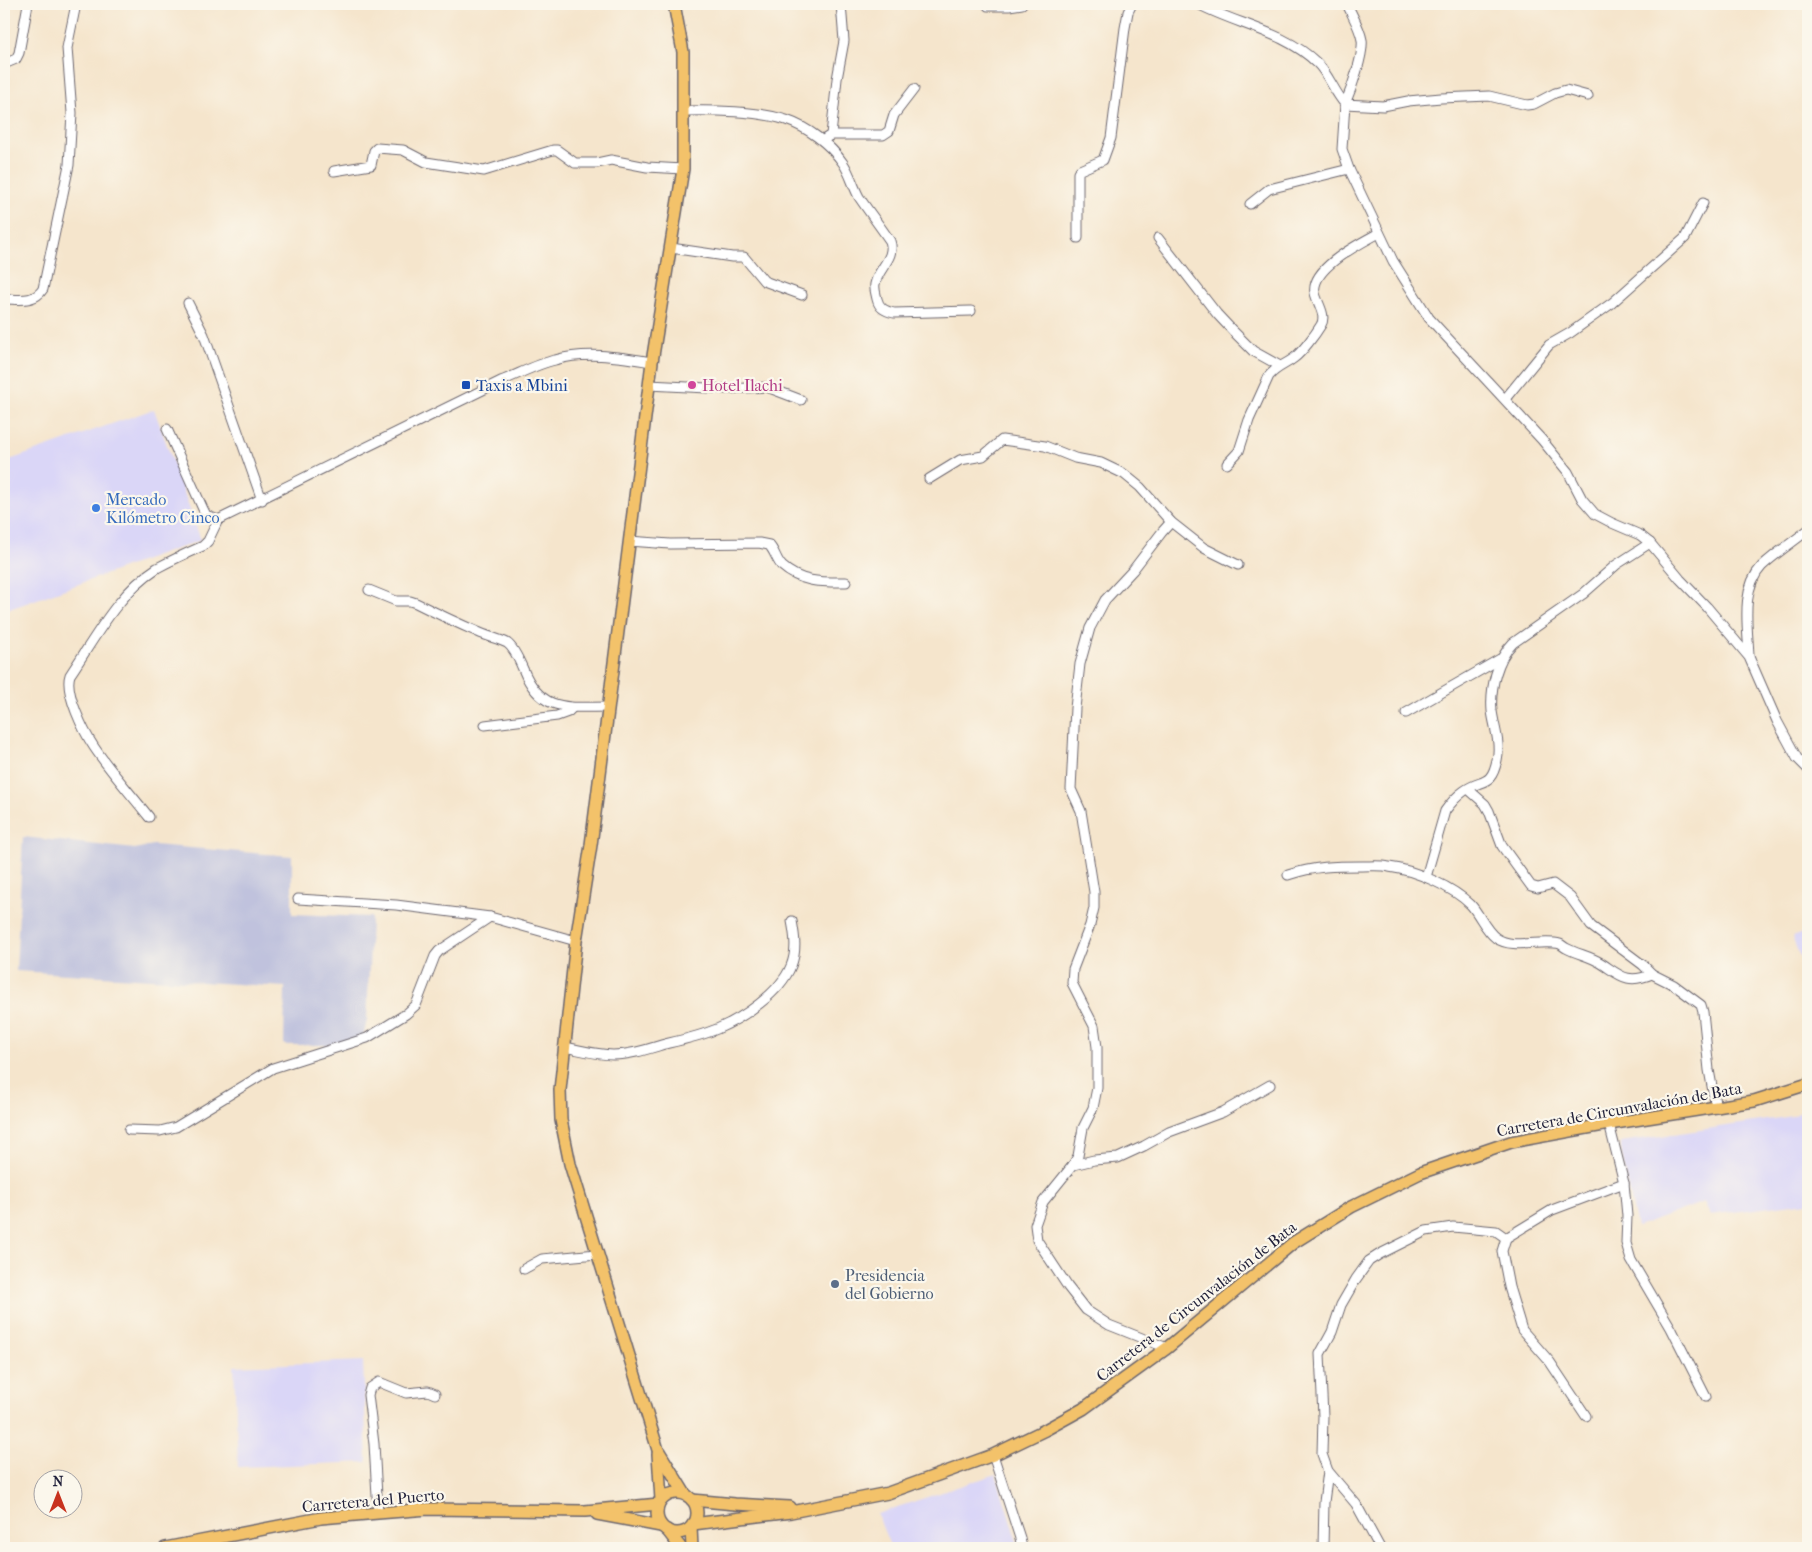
<svg xmlns="http://www.w3.org/2000/svg" width="1812" height="1552" font-family="'IM FELL French Canon',serif">
	<style>
		.built { fill: #dad6f7 }
		.industrial { fill: #c0c2dd }
		.lines { fill: none; stroke-linecap: round; stroke-linejoin: round }
		.minor-casing { stroke: #6c666e; stroke-width: 11 }
		.major-casing { stroke: #6c666e; stroke-width: 14 }
		.minor { stroke: #fff; stroke-width: 9 }
		.major { stroke: #f3c26a; stroke-width: 11 }
		.transit-dot { fill: #1a4fb4; stroke: #fbf7ec; stroke-width: 2 }
		.hotel-dot { fill: #d1479c; stroke: #fbf7ec; stroke-width: 2 }
		.shop-dot { fill: #3f7fe0; stroke: #fbf7ec; stroke-width: 2 }
		.service-dot { fill: #5c6f8a; stroke: #fbf7ec; stroke-width: 2 }
		.labels { text-anchor: middle; stroke-width: 4.5; stroke-linejoin: round; paint-order: stroke }
		.transit-label { font-size: 16px; fill: #164399; stroke: #fbf7ec; text-anchor: start }
		.hotel-label { font-size: 16px; fill: #b23c85; stroke: #fbf7ec; text-anchor: start }
		.shop-label { font-size: 16px; fill: #366cbe; stroke: #fbf7ec; text-anchor: start }
		.street-label { font-size: 16px; fill: #22223b; stroke: #fbf7ec }
		.service-label { font-size: 16px; fill: #4e5e75; stroke: #fbf7ec; text-anchor: start }
	</style>
	<rect width="100%" height="100%" fill="#fbf7ec"/>
	<filter id="ink" filterUnits="userSpaceOnUse"><feTurbulence type="fractalNoise" baseFrequency=".02" numOctaves="2"/><feDisplacementMap in="SourceGraphic" scale="10" xChannelSelector="R" yChannelSelector="G"/><feConvolveMatrix kernelMatrix="1 2 1 2 8 2 1 2 1" color-interpolation-filters="sRGB"/></filter>
	<filter id="wash" filterUnits="userSpaceOnUse"><feTurbulence type="fractalNoise" baseFrequency=".0096" numOctaves="4" result="noise"/><feDisplacementMap in="SourceGraphic" scale="20" xChannelSelector="R" yChannelSelector="G"/><feGaussianBlur stdDeviation="1.12" result="paint"/><feColorMatrix in="noise" values="0 0 0 0 0 0 0 0 0 0 0 0 0 0 0 0 0 1.4 0 .05"/><feComposite in="paint" operator="in"/></filter>
	<g filter="url(#wash)">
		<rect width="100%" height="100%" fill="#f5e5cc"/>
		<!-- built -->
		<g class="built">
			<path d="M154,409L201,540L4,611V462Z"/>
			<path d="M1808,931V977L1792,937Z"/>
			<path d="M1808,1108V1202L1710,1215L1704,1202L1637,1227L1622,1156L1621,1142L1793,1116Z"/>
			<path d="M363,1361L367,1462L238,1467L234,1366Z"/>
			<path d="M996,1474L1019,1548H891L877,1514Z"/>
		</g>
		<!-- industrial -->
		<path class="industrial" d="M23,837L135,849L153,845L292,856V914L371,917L367,1020L363,1037L342,1045H284L285,987L16,971Z"/>
	</g>
	<g filter="url(#ink)">
		<g class="lines">
			<defs>
				<g id="minor">
					<path d="M1076,4H1079"/>
					<path d="M1198,4C1237,25 1284,31 1317,63C1328,73 1334,92 1345,104L1342,149L1349,169L1393,261L1429,318L1542,440L1568,472L1582,499L1595,514L1612,523L1640,535L1650,543L1680,579L1707,607L1749,657L1777,721L1797,758L1808,769"/>
					<path d="M1347,4C1352,15 1360,28 1362,40C1364,54 1351,90 1345,104L1383,106L1408,101L1441,98L1489,96L1527,105L1534,104L1555,93L1566,90L1588,96"/>
					<path d="M988,6H1009L1022,4"/>
					<path d="M4,64L16,59L19,53L28,4"/>
					<path d="M683,111C711,110 760,111 786,120C807,127 830,144 843,163C850,173 853,186 859,197C869,212 880,226 890,241C896,258 878,268 875,284C874,289 876,294 877,299C879,308 885,311 894,313L971,311"/>
					<path d="M831,135L837,79L844,41L841,4"/>
					<path d="M826,138L831,135H883L889,131L894,115L914,89"/>
					<path d="M334,171L371,165L374,151L377,148L403,150L426,162L484,171L553,150H557L575,163H597L611,160L647,167L683,169"/>
					<path d="M1250,204L1269,189L1349,169"/>
					<path d="M1078,238V173L1080,170L1103,160L1111,138L1125,28L1128,12L1132,4"/>
					<path d="M1158,238L1217,314L1232,330L1253,351L1280,366"/>
					<path d="M671,248L732,257H744L764,281L802,295"/>
					<path d="M4,299C19,299 34,303 43,289L69,165L72,113L67,48L76,4"/>
					<path d="M188,303L204,335L262,500"/>
					<path d="M649,385L727,389L767,387L801,400"/>
					<path d="M1505,399L1549,345L1570,333L1612,303L1685,238L1703,203"/>
					<path d="M167,429L203,509L206,515L218,520L501,381C519,374 537,364 555,360C587,351 620,357 652,362"/>
					<path d="M1227,464L1239,451L1249,420L1269,376C1276,367 1285,365 1294,358C1302,352 1315,335 1321,325C1327,315 1317,303 1315,293C1310,268 1361,243 1379,233"/>
					<path d="M929,479L960,460L983,456L1002,440L1045,446L1075,458L1101,463L1124,474L1140,487L1171,522L1204,548L1238,565"/>
					<path d="M629,541L670,544L759,543L769,545C775,551 776,560 782,566C801,583 822,582 846,582"/>
					<path d="M369,590L396,601H410L416,603C436,613 457,623 478,632C486,636 499,639 507,643C513,647 520,662 523,669C541,713 566,707 608,707"/>
					<path d="M1749,656C1748,628 1740,589 1762,566C1776,553 1793,542 1808,530"/>
					<path d="M1406,713L1500,659"/>
					<path d="M485,725L557,716L568,712L572,708"/>
					<path d="M1468,789L1485,804L1489,811L1502,846L1531,886L1538,888L1553,884L1570,897L1591,926L1643,965L1652,974L1674,985L1701,1005L1703,1012L1709,1070L1716,1108"/>
					<path d="M149,817C131,794 110,771 94,747C84,732 64,692 70,675C95,638 118,593 157,568C172,560 187,553 203,546L208,541L218,520"/>
					<path d="M1288,875C1315,866 1335,866 1363,866C1372,866 1381,865 1389,867C1415,870 1453,887 1471,905C1480,915 1485,930 1496,938C1513,950 1542,939 1560,944C1562,945 1564,947 1566,948C1577,954 1590,956 1601,963C1620,975 1627,985 1652,974"/>
					<path d="M1426,877L1445,811C1450,804 1457,796 1464,791C1482,778 1491,788 1497,760C1501,743 1494,727 1492,711C1490,688 1497,659 1513,643L1583,594L1616,565L1650,543"/>
					<path d="M298,899L396,905L490,917L576,941"/>
					<path d="M564,1047C580,1050 597,1055 613,1055C631,1055 648,1049 665,1044C682,1040 700,1036 717,1029C743,1018 780,993 791,966C797,951 795,937 792,921"/>
					<path d="M1609,1124L1624,1183L1627,1216L1626,1243L1631,1260L1671,1328L1706,1397"/>
					<path d="M129,1130L160,1131L176,1127L273,1068L367,1038L406,1014L416,1005L435,956L439,951L490,917"/>
					<path d="M1073,1165L1094,1160L1118,1158L1144,1146L1169,1132L1223,1112L1270,1085"/>
					<path d="M1506,1238L1502,1251L1509,1287L1522,1330L1550,1362L1586,1416"/>
					<path d="M524,1269L542,1259L597,1254"/>
					<path d="M1167,1348L1109,1325L1086,1310L1068,1287L1037,1240L1035,1225L1043,1202L1073,1165L1078,1156L1083,1128L1093,1108L1097,1088V1047L1094,1026L1072,983L1073,969L1090,925L1094,908V892L1081,811L1071,789L1075,708L1080,664L1090,628L1105,600L1133,570L1162,532L1171,522"/>
					<path d="M993,1455L1020,1538L1022,1548"/>
					<path d="M378,1513L374,1444L368,1395L370,1388L379,1382L406,1393L428,1391L435,1394"/>
					<path d="M1323,1548L1324,1502L1328,1471"/>
					<path d="M1380,1548L1356,1504L1328,1471L1322,1454L1323,1416L1320,1354L1332,1332L1341,1305L1356,1279L1369,1261L1380,1254L1426,1231L1453,1227L1496,1231L1506,1238L1552,1210L1624,1183"/>
				</g>
				<g id="major">
					<path d="M674,4L683,52V169L652,362L591,845L576,941L560,1090L561,1120L570,1164L658,1450L685,1494"/>
					<path d="M658,1454L661,1500"/>
					<circle cx="677" cy="1513" r="20"/>
					<path d="M692,1500L735,1504L790,1507"/>
					<path d="M597,1514L661,1526"/>
					<path d="M693,1524L791,1512L888,1493L993,1455L1045,1430L1083,1409L1167,1348L1293,1243L1351,1207L1420,1173L1511,1142L1609,1124L1754,1101L1808,1084"/>
					<path d="M691,1527L692,1548"/>
					<path d="M667,1530L681,1548"/>
					<path d="M165,1548L321,1518L378,1513L428,1509L585,1511L659,1504"/>
				</g>
			</defs>
			<!-- minor casing -->
			<use href="#minor" class="minor-casing"/>
			<!-- major casing -->
			<use href="#major" class="major-casing"/>
			<!-- minor -->
			<use href="#minor" class="minor"/>
			<!-- major -->
			<use href="#major" class="major"/>
		</g>
	</g>
	<!-- markers -->
	<rect class="transit-dot" x="461" y="380" width="10" height="10" rx="2.5"/>
	<circle class="hotel-dot" cx="692" cy="385" r="5"/>
	<circle class="shop-dot" cx="96" cy="508" r="5"/>
	<circle class="service-dot" cx="835" cy="1284" r="5"/>
	<g class="labels">
		<!-- transit labels -->
		<g class="transit-label">
			<text x="476" y="391">Taxis a Mbini</text>
		</g>
		<!-- hotel labels -->
		<g class="hotel-label">
			<text x="702" y="391">Hotel Ilachi</text>
		</g>
		<!-- shop labels -->
		<g class="shop-label">
			<text x="106" y="505">Mercado<tspan x="106" dy="18">Kilómetro Cinco</tspan></text>
		</g>
		<!-- street labels -->
		<g class="street-label">
			<text transform="translate(1619 1109) rotate(-10)" y="6">Carretera de Circunvalación de Bata</text>
			<text transform="translate(1196 1301) rotate(-38)" y="6">Carretera de Circunvalación de Bata</text>
			<text transform="translate(373 1500) rotate(-5)" y="6">Carretera del Puerto</text>
		</g>
		<!-- service labels -->
		<g class="service-label">
			<text x="845" y="1281">Presidencia<tspan x="845" dy="18">del Gobierno</tspan></text>
		</g>
	</g>
	<!-- margin -->
	<rect width="1812" height="1552" fill="none" stroke="#fbf7ec" stroke-width="20"/>
	<!-- north arrow -->
	<g transform="translate(58 1494)"><circle r="24" fill="#fbf7ec" stroke="#a4a2a5"/>
	<path d="M0-4L9 19L0 12L-9 19Z" fill="#c8321e"/>
	<text y="-8" font-size="14" font-weight="bold" text-anchor="middle" fill="#22223b">N</text>
	</g>
</svg>
